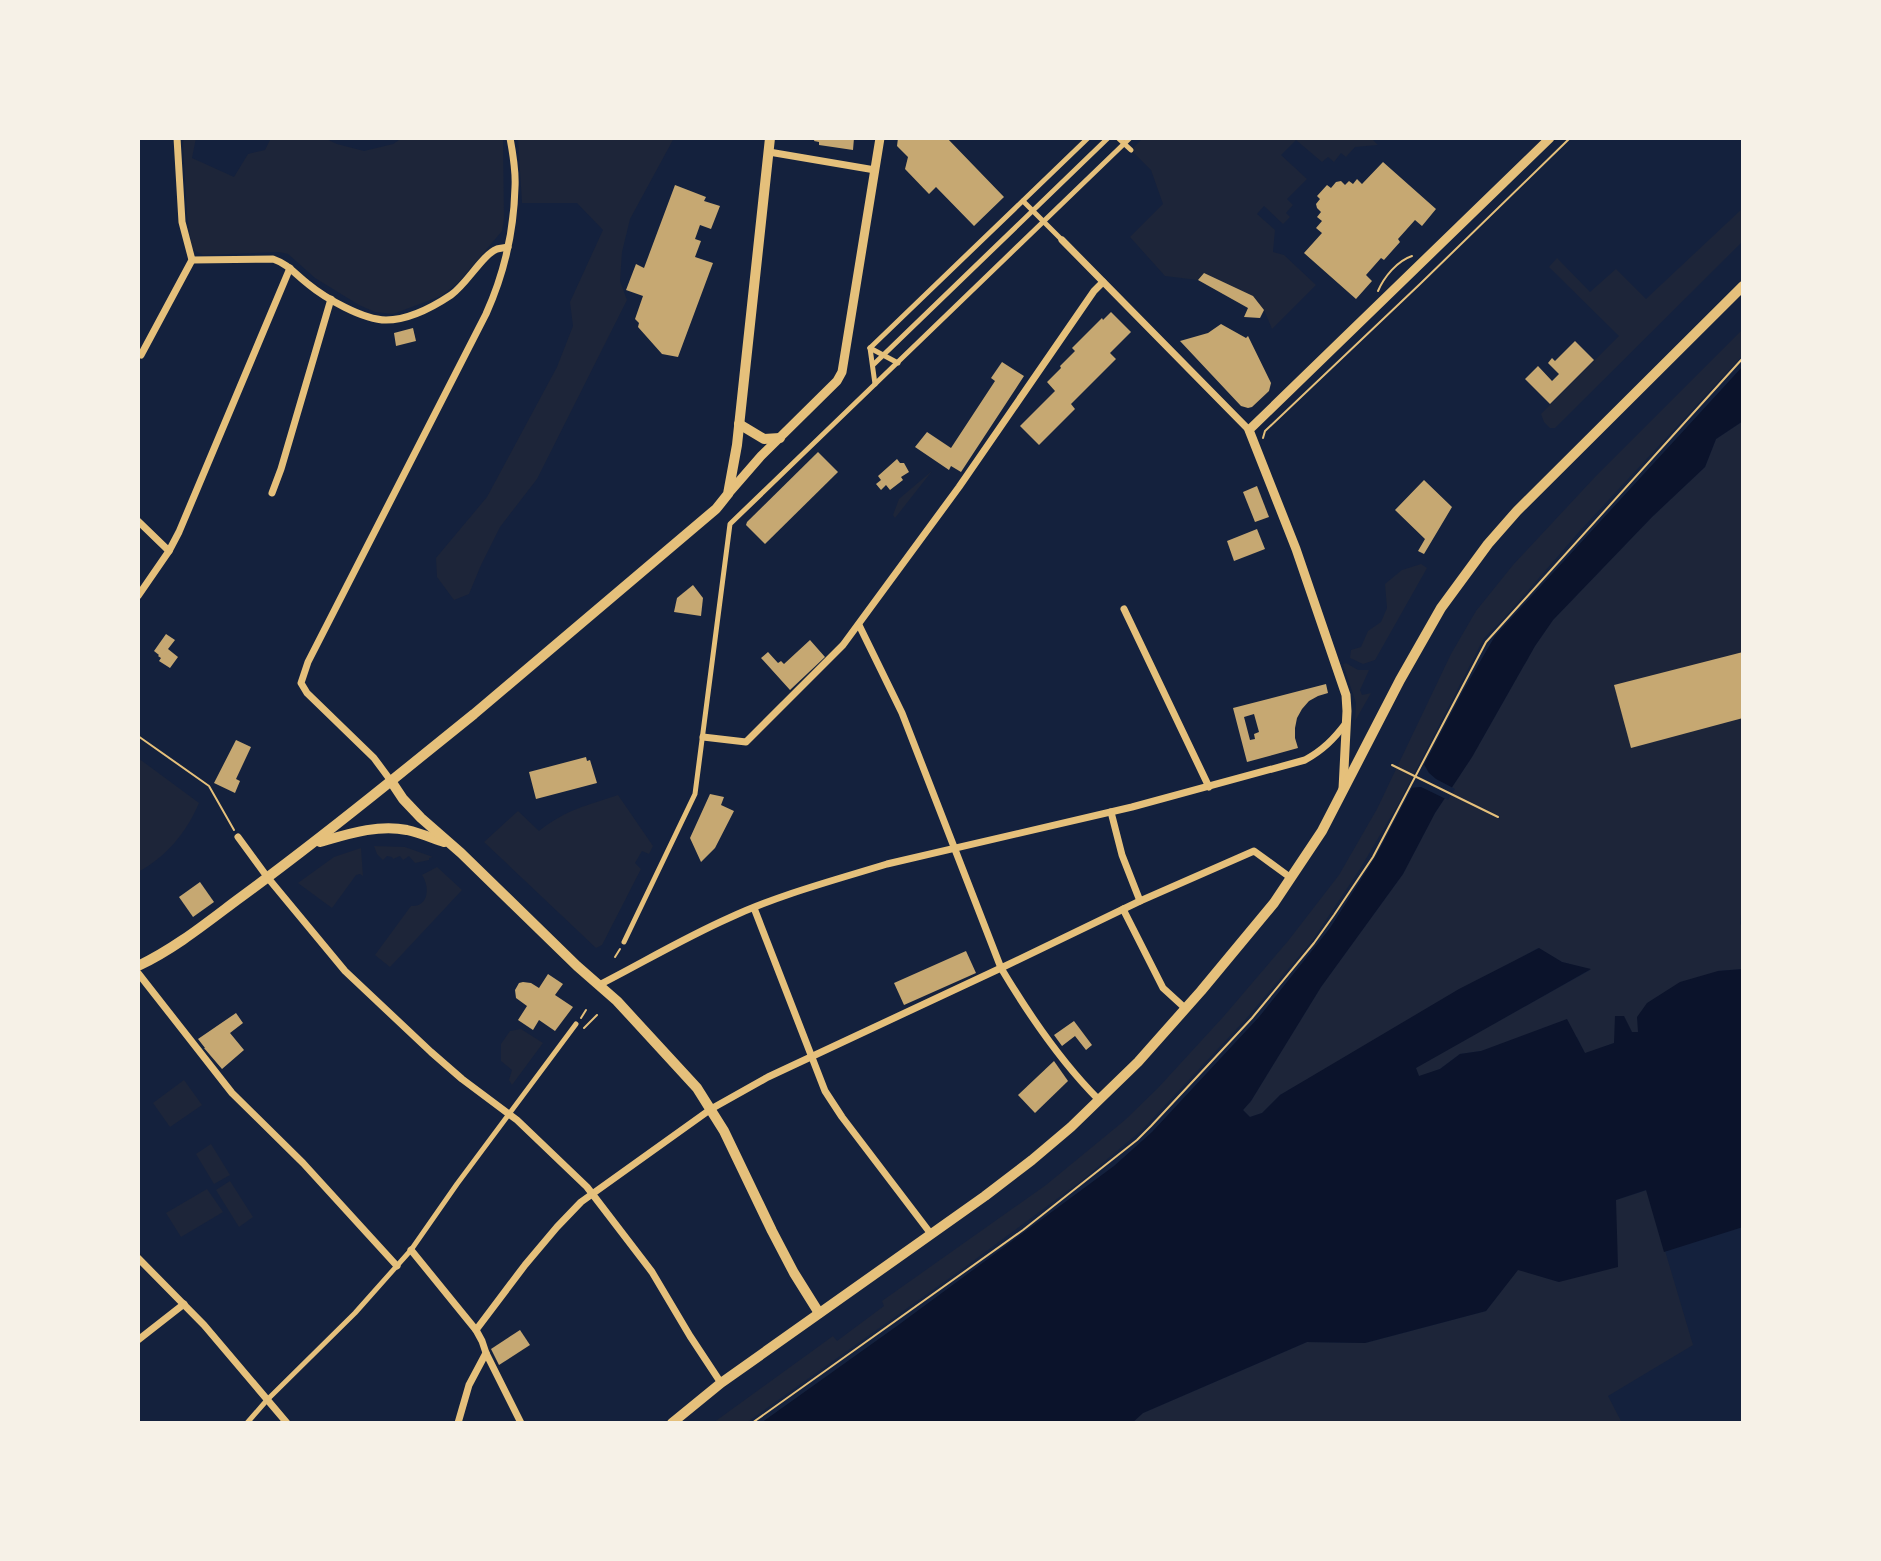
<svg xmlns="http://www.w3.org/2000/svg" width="1881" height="1561" font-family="'PT Sans',sans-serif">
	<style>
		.green { fill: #1d2539 }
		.water { fill: #0b132b }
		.pier { fill: #14213d }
		.building { fill: #c6a872; fill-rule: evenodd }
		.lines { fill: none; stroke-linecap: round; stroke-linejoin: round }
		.path { stroke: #e5c07b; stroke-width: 2 }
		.pedestrian { stroke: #e5c07b; stroke-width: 5 }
		.minor { stroke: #e5c07b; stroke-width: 7 }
		.tertiary { stroke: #e5c07b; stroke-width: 9 }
		.secondary { stroke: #e5c07b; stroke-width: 10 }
		.primary { stroke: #e5c07b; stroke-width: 10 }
	</style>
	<rect width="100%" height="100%" fill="#14213d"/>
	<!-- green -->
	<g class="green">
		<path d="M184,138H196L192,158L234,177L248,154L265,150L271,138H324L337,144L364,151L393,144L402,138H503L504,219L502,231L458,283L441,296L393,314L375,312L359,305L315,278L288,254L279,252L203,255L192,249L187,214L183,144Z"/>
		<path d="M518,138H674L630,219L622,252L620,281L627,300L537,479L500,527L481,565L469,594L454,600L437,577L436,558L487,497L557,367L573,326L570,302L603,230L577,203H522Z"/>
		<path d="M1143,138H1371L1378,145L1355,147L1346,157L1341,153L1334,162L1328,157L1322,162L1296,140L1281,155L1307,179L1287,199L1293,205L1286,213L1290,217L1283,224L1264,206L1257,214L1275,230L1273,252L1284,255L1316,285L1272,329L1264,310L1204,273L1198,280L1165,276L1130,237L1163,204L1151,170L1131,150Z"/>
		<path d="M1743,208V241L1555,428H1550L1544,422L1541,414L1619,336L1549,267L1557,258L1590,292L1616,269L1646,299Z"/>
		<path d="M1743,329V355L1578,533L1505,617L1484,638L1400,801L1360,869L1312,941L1245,1020L1141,1131L1081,1181L965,1267L746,1423H713L833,1336L837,1341L884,1306L882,1301L1046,1185L1125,1120L1158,1088L1224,1016L1288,941L1339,875L1377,809L1451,654L1476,611L1513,565L1595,477Z"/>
		<path d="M1743,421V915H1741L1740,924L1743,926V969L1718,971L1638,1032H1632L1614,1043L1585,1054L1577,1037L1460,1054L1440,1069L1419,1077L1415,1068L1590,970L1562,962L1538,948L1280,1095L1262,1113L1250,1117L1243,1110L1251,1101L1321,987L1403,874L1435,813L1472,757L1535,646L1553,620L1652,517L1705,467L1716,439Z"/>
		<path d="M932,471L895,518L893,515L899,499Z"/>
		<path d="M1421,564L1427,568L1375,660L1363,664L1350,658L1351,650L1361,647L1368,631L1381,622L1387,608L1385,584L1402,570Z"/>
		<path d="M1346,663L1358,670H1369L1360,690L1362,695L1371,693L1355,721L1356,703L1343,664Z"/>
		<path d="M138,758L199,803C186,833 167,856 138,872Z"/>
		<path d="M618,795L653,846L649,854L642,851L635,863L641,869L602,945L596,948L484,842L518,811L539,831C567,809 586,806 618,795Z"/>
		<path d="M374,846L405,847L433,857L429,858V860L415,863L409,856L403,860L400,856L393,859L392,857L387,856L383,860L377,854Z"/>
		<path d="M361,848L363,876L360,874L356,875L332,908L298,883L334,857Z"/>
		<path d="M437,867L462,890L390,967L375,955L411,906C429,907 430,887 422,875Z"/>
		<path d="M521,1029L543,1043L512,1085L509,1080L512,1070L501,1061V1044L510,1031Z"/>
		<path d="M184,1080L202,1105L170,1127L153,1103Z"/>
		<path d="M211,1144L230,1175L214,1184L196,1154Z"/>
		<path d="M230,1181L253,1217L239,1227L216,1190Z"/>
		<path d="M207,1189L223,1212L181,1237L166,1213Z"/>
		<path d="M1647,1190L1693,1345L1608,1396L1621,1421L1619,1423H1132L1143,1413L1307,1342L1365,1343L1486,1311L1518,1269L1559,1282L1616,1200Z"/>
	</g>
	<!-- water -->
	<path class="water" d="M1743,366V421L1716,439L1705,467L1652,517L1553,620L1535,646L1472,757L1435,813L1403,874L1321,987L1251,1101L1243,1110L1250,1117L1262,1113L1280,1095L1459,989L1539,948L1562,962L1591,969L1416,1068L1419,1076L1440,1069L1460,1054L1481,1051L1567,1019L1585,1053L1614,1043L1615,1016H1624L1632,1032H1638L1637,1017L1647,1003L1680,982L1718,971L1743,969V1227L1664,1252L1646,1190L1616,1200L1618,1267L1559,1282L1518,1270L1486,1311L1365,1343L1307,1342L1143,1413L1132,1423H761L897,1326L1114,1166L1152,1132L1259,1017L1330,928L1376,856L1463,691L1495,636Z"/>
	<!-- pier -->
	<path class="pier" d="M1422,761L1429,773L1436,779L1455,789L1448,800L1421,787L1408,788Z"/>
	<!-- building -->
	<g class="building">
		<path d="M815,138H854L853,150L819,145V142L814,141Z"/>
		<path d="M898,138H947L1004,197L974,226L936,187L929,194L905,169L908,157L897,146Z"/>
		<path d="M1383,162L1436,209L1422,226L1415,220L1398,239L1400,242L1384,260L1381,258L1366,275L1372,281L1356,299L1304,253L1322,233L1316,228L1322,221L1317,217L1321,212L1317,208L1316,204L1320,199L1317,196L1327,185L1331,188L1336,182L1341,181L1345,185L1349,181L1353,184L1357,179L1362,184Z"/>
		<path d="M675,185L706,197L704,201L720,206L711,229L700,225L695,239L701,241L695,257L713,263L678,357L662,354L638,327L639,323L635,319L643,296L626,290L636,264L644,268Z"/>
		<path d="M1204,273L1253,296L1264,310L1260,318L1244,317L1248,308L1198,280Z"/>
		<path d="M1111,312L1131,332L1110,353L1116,359L1071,404L1075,409L1039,445L1020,426L1055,391L1047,382L1061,368L1060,366L1075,351L1072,348L1102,318L1103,320Z"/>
		<path d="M1221,324L1246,338L1248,336L1271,383L1269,391L1252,407L1248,408L1241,406L1180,341L1208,333Z"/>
		<path d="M413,328L416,341L396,346L394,333Z"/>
		<path d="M1575,341L1594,360L1550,404L1525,379L1538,366L1552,381L1559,374L1548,363L1552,358L1555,361Z"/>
		<path d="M1002,362L1024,376L961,472L951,466L949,470L915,447L927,432L951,448L995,381L991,378Z"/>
		<path d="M818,452L838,472L765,544L746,525L747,522Z"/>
		<path d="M897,459L900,463H904L909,472L901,477L903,480L890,490L886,485L881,490L876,484L881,480L878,476Z"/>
		<path d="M1424,480L1452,507L1424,554L1418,551L1425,539L1395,510Z"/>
		<path d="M1257,486L1269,517L1255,522L1243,492Z"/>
		<path d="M1257,529L1265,549L1234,561L1227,541Z"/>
		<path d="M693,585L703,598L701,616L674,612L677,598Z"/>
		<path d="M166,634L175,640L168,649L178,657L170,668L159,661L161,658L158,656L159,655L154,651Z"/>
		<path d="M810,640L825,657L790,690L761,658L768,652L778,663L781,661L784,664Z"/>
		<path d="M1743,652V718L1631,748L1614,685Z"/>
		<path d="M1326,684L1328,693L1318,696L1309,701L1302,709L1297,718L1295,728V738L1298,748L1247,762L1233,708ZM1254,714L1259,732L1254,734L1255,739L1250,740L1244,717Z"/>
		<path d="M236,740L251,747L236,779L240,781L235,793L214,783Z"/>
		<path d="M586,757L587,761L590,760L597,783L536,799L529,772Z"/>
		<path d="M710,794L724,797L721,805L734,811L715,848L701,862L690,838Z"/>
		<path d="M200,882L214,902L193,917L179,897Z"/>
		<path d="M966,951L976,973L904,1005L894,983Z"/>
		<path d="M548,974L563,984L555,995L573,1007L555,1031L539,1020L533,1030L518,1020L527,1006L516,998L515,990L519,983L523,982L531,983L539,988Z"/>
		<path d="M236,1013L243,1023L230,1033L244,1050L222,1069L204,1048H205L198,1039Z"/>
		<path d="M1074,1021L1092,1045L1086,1050L1075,1036L1062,1046L1054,1035Z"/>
		<path d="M1054,1061L1068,1081L1035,1113L1018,1095Z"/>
		<path d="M520,1330L530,1345L499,1365L491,1349Z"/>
	</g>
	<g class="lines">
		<!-- path -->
		<g class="path">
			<path d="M1378,291C1384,277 1397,261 1412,256"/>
			<path d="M1263,438L1265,431L1420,284L1570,138"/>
			<path d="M138,736L209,786L234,830"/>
			<path d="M1392,765L1498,817"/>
			<path d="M615,957L620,949"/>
			<path d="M581,1018L586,1010"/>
			<path d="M584,1028L597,1015"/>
			<path d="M752,1423L1023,1230L1137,1140L1151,1126L1252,1018L1314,943L1334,915L1373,857L1486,642L1743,358"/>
		</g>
		<!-- pedestrian -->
		<g class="pedestrian">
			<path d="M1118,138L1131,150"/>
			<path d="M1023,201L1062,240"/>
			<path d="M870,348L1088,138"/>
			<path d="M870,348L875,384"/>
			<path d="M870,348L898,363"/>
			<path d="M873,365L1108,138"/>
			<path d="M624,942L695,794L730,524L1130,138"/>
			<path d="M247,1423L267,1400L355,1313L411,1250L457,1184L576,1024"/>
		</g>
		<!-- minor -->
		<g class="minor">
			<path d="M769,152L875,170"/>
			<path d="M1062,240L1249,430"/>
			<path d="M192,260L273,259C288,264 296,275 308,284C325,298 363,320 386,320C408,320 433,307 451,295C467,284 482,255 497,249C501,248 504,248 508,247"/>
			<path d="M141,355L192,260L182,222L177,138"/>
			<path d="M272,493L281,469L331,299"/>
			<path d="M138,521L169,551"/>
			<path d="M138,596L169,551L179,532L290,268"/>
			<path d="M1124,609L1209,787"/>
			<path d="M859,625L902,713L1001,968C1029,1015 1061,1062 1099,1100"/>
			<path d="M703,737L746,742L843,645L959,487L1094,291L1103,282"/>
			<path d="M391,781L374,758L307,693L301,683L308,662L486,314C504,274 514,231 515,187C516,171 513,154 510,138"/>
			<path d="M1111,812L1122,855L1140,901"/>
			<path d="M238,837L268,878L345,971L431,1052L462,1079L517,1120L587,1187L652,1272L690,1336L721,1383"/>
			<path d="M754,908L825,1091L842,1117L931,1234"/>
			<path d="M1123,909L1163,988L1186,1009"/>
			<path d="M138,973L232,1093L303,1163L397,1266"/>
			<path d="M599,985C642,963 684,938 729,918C778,895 835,880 887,864L1132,807L1305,760C1323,750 1334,739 1346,723"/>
			<path d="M411,1250L476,1330L482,1341L486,1353L521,1423"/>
			<path d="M138,1258L204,1325L287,1423"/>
			<path d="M476,1330L525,1265L557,1227L581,1202L711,1109L768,1077L1001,968L1140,901L1254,851L1291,878"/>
			<path d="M138,1340L184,1304"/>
			<path d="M458,1423L469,1385L486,1353"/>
		</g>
		<!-- tertiary -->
		<g class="tertiary">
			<path d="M728,494L761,456L837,381L842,372L880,138"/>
			<path d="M1343,789L1347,711L1346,695L1296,549L1249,430L1550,138"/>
		</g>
		<!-- secondary -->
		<g class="secondary">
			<path d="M739,424L764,439L780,438"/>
			<path d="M391,781L474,714L716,509L728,494L737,445L770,138"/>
		</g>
		<!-- primary -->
		<g class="primary">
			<path d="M320,842C348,834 378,824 407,830C420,833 432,838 444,842"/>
			<path d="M138,966C174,949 205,924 237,900C289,862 340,822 391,781L403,799L421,818L461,853L577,966L617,1001L697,1088L724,1131L772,1231L794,1273L819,1313"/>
			<path d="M672,1423L721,1383L985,1196L1032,1160L1071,1127L1138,1062L1201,991L1274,903L1322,831L1400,680L1441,608L1488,544L1517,511L1743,286"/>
		</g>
	</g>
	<!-- border -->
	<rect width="1881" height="1561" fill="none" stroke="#f6f1e7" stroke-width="280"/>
</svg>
